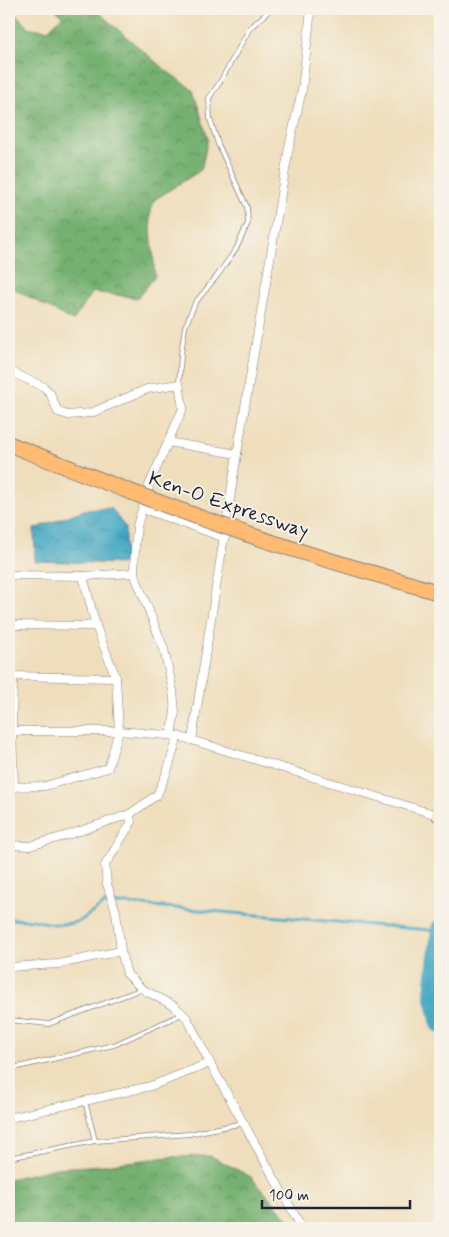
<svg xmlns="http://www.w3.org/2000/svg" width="449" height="1237" font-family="Mynerve,sans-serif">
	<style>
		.forest { fill: url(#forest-crowns); stroke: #4b6956 }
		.water { fill: url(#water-ripples); stroke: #32647e }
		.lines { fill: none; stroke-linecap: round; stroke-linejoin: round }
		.stream { stroke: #42a7c2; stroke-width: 3 }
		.river { stroke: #42a7c2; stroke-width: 18 }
		.lane-casing { stroke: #88807c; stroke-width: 5.5 }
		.street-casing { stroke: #88807c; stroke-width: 9 }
		.secondary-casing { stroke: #88807c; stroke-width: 13 }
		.lane { stroke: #fff; stroke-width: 4 }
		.street { stroke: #fff; stroke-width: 8 }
		.secondary { stroke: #ffe4c6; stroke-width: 11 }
		.highway-bridge-casing { stroke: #88807c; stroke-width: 17; stroke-linecap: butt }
		.highway-bridge { stroke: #febb71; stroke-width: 15 }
		.labels { text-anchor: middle; stroke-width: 4; stroke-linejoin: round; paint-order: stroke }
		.street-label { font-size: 20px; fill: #22223b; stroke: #f7f3e8 }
	</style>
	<defs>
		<pattern id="forest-crowns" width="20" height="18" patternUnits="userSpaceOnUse" patternTransform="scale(1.25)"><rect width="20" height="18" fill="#74b070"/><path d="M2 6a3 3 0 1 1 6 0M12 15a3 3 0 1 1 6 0" fill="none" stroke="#5f8f5d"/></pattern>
		<pattern id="water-ripples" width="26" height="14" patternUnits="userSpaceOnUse" patternTransform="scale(1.25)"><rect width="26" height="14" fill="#42a7c2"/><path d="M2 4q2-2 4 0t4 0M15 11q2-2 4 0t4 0" fill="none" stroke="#37889f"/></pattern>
	</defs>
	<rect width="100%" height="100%" fill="#f7f3e8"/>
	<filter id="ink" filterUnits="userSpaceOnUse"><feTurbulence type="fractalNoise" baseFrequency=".02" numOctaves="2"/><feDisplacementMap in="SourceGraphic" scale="10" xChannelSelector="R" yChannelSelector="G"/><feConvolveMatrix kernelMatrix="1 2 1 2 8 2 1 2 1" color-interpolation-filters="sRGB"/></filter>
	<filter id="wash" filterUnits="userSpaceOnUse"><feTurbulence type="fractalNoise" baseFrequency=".0096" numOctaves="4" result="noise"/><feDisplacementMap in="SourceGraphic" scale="20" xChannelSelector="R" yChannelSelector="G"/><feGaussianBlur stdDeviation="1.12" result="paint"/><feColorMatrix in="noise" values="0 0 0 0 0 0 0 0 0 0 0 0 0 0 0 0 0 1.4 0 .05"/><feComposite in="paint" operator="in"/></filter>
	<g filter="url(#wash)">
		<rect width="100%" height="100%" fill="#efdebc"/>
		<!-- forest -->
		<g class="forest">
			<path d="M9,9H11L29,28L48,30L62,16L55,9H96L107,20L164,69L193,90L208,139L201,170L154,200L150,216L155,276L138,298L93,292L73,321L9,286Z"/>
			<path d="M211,1156L251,1177L289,1220L292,1228H9V1179L57,1168L104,1165L168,1157Z"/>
		</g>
		<!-- water -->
		<path class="water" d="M111,508L125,527V564L35,561L34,529L84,510Z"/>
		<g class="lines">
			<!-- stream -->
			<path class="stream" d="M9,919L33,920L52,924H67L80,921L104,904H130L440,931"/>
			<!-- river -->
			<path class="river" d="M440,928L433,993L440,1024"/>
		</g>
	</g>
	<g filter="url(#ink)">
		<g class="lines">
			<defs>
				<g id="lane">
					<path d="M179,384L181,354L185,327L195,303L217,276L236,249L248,223L247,207L218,144L210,119L209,98L220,82L250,28L271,9"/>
					<path d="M9,1020L49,1024L142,989"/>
					<path d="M9,1069L114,1045L182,1014"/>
					<path d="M85,1101L95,1141"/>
					<path d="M9,1158L95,1141L189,1134L243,1123"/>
				</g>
				<g id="street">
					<path d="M9,371L44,387L50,393L58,412L68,415L91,413L147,389L179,384L183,408L150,483L137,526L135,548L134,573L164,649L173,691L175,712L171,735"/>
					<path d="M168,442L237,454"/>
					<path d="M143,509L225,538"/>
					<path d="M9,575L83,576L134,573"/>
					<path d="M9,625L96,626"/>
					<path d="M9,676L116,678"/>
					<path d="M13,676L12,731L14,787"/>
					<path d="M9,731H119L178,736L437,815"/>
					<path d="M192,740L237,454L289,147L302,90L311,9"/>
					<path d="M9,787L45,786L108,768L119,731L116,678L96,626L83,576"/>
					<path d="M130,814L131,823L105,865L107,884L116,912L121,951L127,974L142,989L174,1006L187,1018L210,1063L302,1228"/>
					<path d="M9,845L30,846L68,835L130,814L157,795L167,772L178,736"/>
					<path d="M9,967L58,964L121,951"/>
					<path d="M9,1118L151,1086L210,1063"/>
				</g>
				<path id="secondary" d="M437,815L440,816"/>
			</defs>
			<!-- lane casing -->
			<use href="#lane" class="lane-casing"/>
			<!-- street casing -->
			<use href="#street" class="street-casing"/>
			<!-- secondary casing -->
			<use href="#secondary" class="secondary-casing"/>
			<!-- lane -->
			<use href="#lane" class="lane"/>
			<!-- street -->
			<use href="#street" class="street"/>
			<!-- secondary -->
			<use href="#secondary" class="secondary"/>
			<defs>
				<path id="highway-bridge" d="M9,444C87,475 167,507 247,534C311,556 376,574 440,593"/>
			</defs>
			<!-- highway-bridge casing -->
			<use href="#highway-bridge" class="highway-bridge-casing"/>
			<!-- highway-bridge -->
			<use href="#highway-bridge" class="highway-bridge"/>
		</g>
	</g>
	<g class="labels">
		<!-- street labels -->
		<g class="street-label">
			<text transform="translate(229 504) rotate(19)" y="7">Ken-O Expressway</text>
		</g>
	</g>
	<!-- margin -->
	<rect width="449" height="1237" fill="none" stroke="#f7f3e8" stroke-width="30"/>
	<!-- scale -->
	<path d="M262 1200v8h148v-8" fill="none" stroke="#22223b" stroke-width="2.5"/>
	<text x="269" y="1200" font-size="15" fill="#22223b" stroke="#f7f3e8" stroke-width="4" paint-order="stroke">100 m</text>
</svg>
